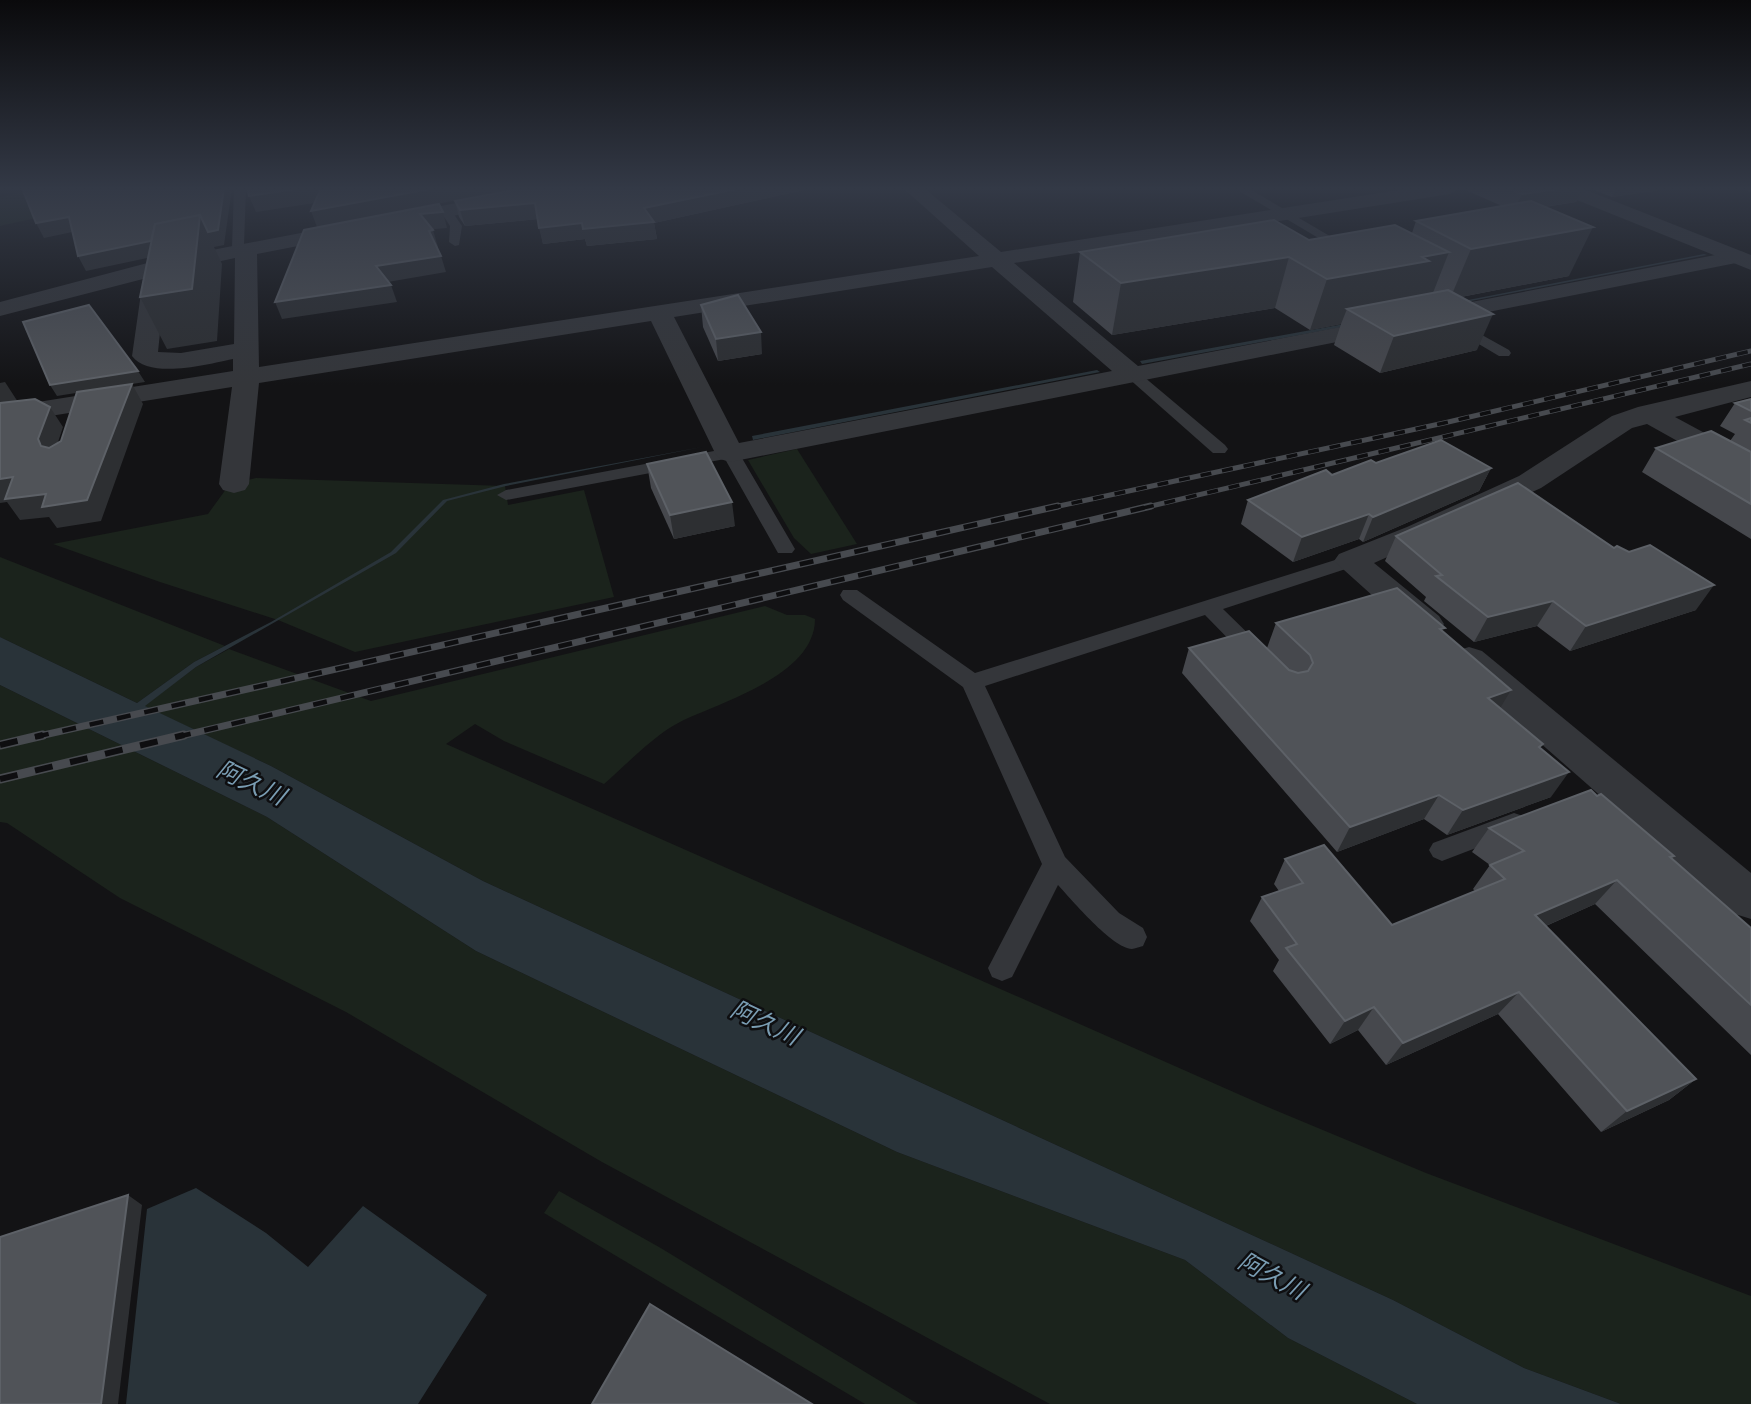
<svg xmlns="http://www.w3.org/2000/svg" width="1751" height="1404" font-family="'Exo 2','Noto Sans JP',sans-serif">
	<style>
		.green { fill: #1b231c }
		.water { fill: #293339 }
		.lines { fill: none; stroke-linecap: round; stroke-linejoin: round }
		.service { fill: #34363a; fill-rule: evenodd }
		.minor { fill: #34363a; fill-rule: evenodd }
		.tertiary { fill: #34363a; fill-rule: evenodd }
		.rail-far2-casing { stroke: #474a4f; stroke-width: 5 }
		.rail-far1-casing { stroke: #474a4f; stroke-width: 7 }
		.rail-casing { stroke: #474a4f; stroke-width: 9 }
		.rail-far2 { stroke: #0e0e10; stroke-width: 3.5; stroke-dasharray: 11; stroke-linecap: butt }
		.rail-far1 { stroke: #0e0e10; stroke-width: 4.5; stroke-dasharray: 14; stroke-linecap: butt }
		.rail { stroke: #0e0e10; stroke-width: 6; stroke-dasharray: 18; stroke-linecap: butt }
		.wall { fill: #46484d }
		.shaded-wall { fill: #2d2f32 }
		.building { fill: #505358; stroke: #5d6167; stroke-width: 2 }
		.labels { text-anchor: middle; stroke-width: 5; stroke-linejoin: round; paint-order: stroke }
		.near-water-label { font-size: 24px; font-style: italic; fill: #7a9db3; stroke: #0e0e10 }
	</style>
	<rect width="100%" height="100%" fill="#131315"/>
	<!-- green -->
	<g class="green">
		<path d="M28,191L82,208L0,226V197Z"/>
		<path d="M797,449L857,544L811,554L794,538L748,460Z"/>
		<path d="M256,478L505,486L508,505L584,490L614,597L355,652L278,620L160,582L53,544L208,514L229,485Z"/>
		<path d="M0,557L225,646L194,662L137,703L0,637Z"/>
		<path d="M765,606L787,615H805L815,619C815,676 720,702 680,722C654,735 626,765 604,784L504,741L475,724L446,744L1263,1105L1426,1173L1751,1296V1404H1621L1524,1368L1393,1300L483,881L271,766L144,706L196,667L229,649L371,701Z"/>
		<path d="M0,685L267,817L476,951L897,1152L1185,1260L1288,1338L1417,1404H1050L602,1162L346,1012L120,898L7,823L0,822Z"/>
		<path d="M559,1191L659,1247L918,1404H865L544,1213Z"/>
	</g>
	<!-- water -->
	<g class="water">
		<path d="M1704,254L1707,255L1466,302L1463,301Z"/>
		<path d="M1432,308L1435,310L1142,364L1140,361Z"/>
		<path d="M1097,370L1100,372L753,440L752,436Z"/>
		<path d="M702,447L506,486L447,501L396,553L196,667L145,706L271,766L483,881L1393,1300L1524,1368L1621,1404H1417L1288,1338L1185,1260L897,1152L476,951L267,817L0,685V637L137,703L194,662L271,622L391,552L443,500L504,484Z"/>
		<path d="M196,1188L266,1233L308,1267L363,1206L487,1295L418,1404H126L147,1209Z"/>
	</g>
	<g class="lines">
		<!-- service -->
		<g class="service">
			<path d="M234,188H246L244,245L252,252L246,256L232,247Z"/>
			<path d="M1234,188H1248L1357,252L1355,255H1347Z"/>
			<path d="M447,208L451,210L462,226L459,245L455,246L449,242L450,226L441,212Z"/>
			<path d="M1455,320L1509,350L1511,353L1509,356H1499L1450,327V321Z"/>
			<path d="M1132,369L1137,371L1225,445L1228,449L1225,453H1213L1127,377L1124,374L1127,371Z"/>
			<path d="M730,448L739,453L795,549L792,553H778L725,459L506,500L497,495L506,490Z"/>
			<path d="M1351,555L1358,557L1361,561L1358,565L1223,609L1265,650L1268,655L1265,660L1257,662L1249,660L1205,615L985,686L1065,857L1119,913L1143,928L1147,937L1143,946C1142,946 1134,949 1132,949C1112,948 1072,900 1058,885L1012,977L1002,981L992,977L988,968L1042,864L963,687L843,600L840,595L843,590H857L975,673Z"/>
			<path d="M1514,813L1523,816L1527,823L1523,830L1442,861L1433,857L1429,850L1433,843Z"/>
		</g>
		<!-- minor -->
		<g class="minor">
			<path d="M535,188H574L565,194L257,254L259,367L979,256L903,188H924L1001,252L1412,188H1459L1450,194L1014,263L1138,366L1736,251L1744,252L1747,257L1744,262L1736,263L730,462L720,459L715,453L651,321L259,383L249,484L245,490L234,493L223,490L219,484L232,387L0,424V408L233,371V359C209,364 149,380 132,356L143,279L0,316V302L155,261ZM235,258L234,344L181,353L158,352L166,273ZM992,267L1112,371L739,443L674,317Z"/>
			<path d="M1751,381V397L1675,417L1751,458V479L1740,476L1647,424L1632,428L1541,488L1374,563L1439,616L1444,624L1439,632L1426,636L1413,632L1334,561L1339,554L1407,527L1519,476L1612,416L1638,407Z"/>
			<path d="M1469,647L1482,651L1751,873V919L1735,914L1456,669L1451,660L1456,651Z"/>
		</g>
		<!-- tertiary -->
		<path class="tertiary" d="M1555,188H1581L1751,255V270L1557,192Z"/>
		<defs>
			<g id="rail-far2">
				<path d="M1050,508L1444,423L1751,351"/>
				<path d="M1143,508L1751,364"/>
			</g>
			<g id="rail-far1">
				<path d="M35,737L1058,506"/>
				<path d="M177,737L1151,506"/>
			</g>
			<g id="rail">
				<path d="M0,745L43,735"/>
				<path d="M0,779L184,735"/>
			</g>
		</defs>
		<!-- rail-far2 casing -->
		<use href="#rail-far2" class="rail-far2-casing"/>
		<!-- rail-far1 casing -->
		<use href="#rail-far1" class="rail-far1-casing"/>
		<!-- rail casing -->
		<use href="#rail" class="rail-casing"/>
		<!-- rail-far2 -->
		<use href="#rail-far2" class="rail-far2"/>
		<!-- rail-far1 -->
		<use href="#rail-far1" class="rail-far1"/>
		<!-- rail -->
		<use href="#rail" class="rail"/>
	</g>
	<!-- wall -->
	<g class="wall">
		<path d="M1461,188H1583L1576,202L1545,207L1569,276L1461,297L1477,350L1380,373L1334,345L1341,324L1310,330L1275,308L1112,335L1073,302L1080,252L1412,233L1416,221L1502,206Z"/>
		<path d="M1589,188H1674L1612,197Z"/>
		<path d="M1739,188H1751V192Z"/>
		<path d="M804,190L654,223L657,239L587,246L585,239L543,244L538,219L465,226L459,217L455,201Z"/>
		<path d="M701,305L762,354L718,361L703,327Z"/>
		<path d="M1751,399V539L1642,472L1656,448L1730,441L1735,434L1720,426L1735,403Z"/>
		<path d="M1376,463L1491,468L1479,491L1363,542L1359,539L1293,562L1241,524L1248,500L1332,475Z"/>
		<path d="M647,464L735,526L674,539L651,488Z"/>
		<path d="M1396,536L1696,610L1570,651L1537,626L1474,642L1424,601L1426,597L1385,561Z"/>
		<path d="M1276,623L1443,632L1500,708L1543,744L1540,748L1551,797L1447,835L1424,819L1337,852L1182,673L1189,648H1267Z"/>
		<path d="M1489,828L1674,856L1672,858L1751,928V1055L1595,904L1546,926L1696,1079L1669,1100L1601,1132L1498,1014L1386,1065L1358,1030L1330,1044L1273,971L1279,960L1250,921L1262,897L1279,891L1274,884L1285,859L1392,925L1475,891L1473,889L1490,865L1472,852Z"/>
	</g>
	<!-- shaded-wall -->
	<g class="shaded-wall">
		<path d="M224,188H232L224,245L214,247L222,264L217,341L167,349L140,297L180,251L86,271L78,256L200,215Z"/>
		<path d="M302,188H323L328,201L256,212L249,196Z"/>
		<path d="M435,188H520L317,227L311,211Z"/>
		<path d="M741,188H804V190L654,223L657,239L587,246L585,239L543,244L539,228L582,223L644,208Z"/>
		<path d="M1565,188H1583L1576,202L1514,211L1522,194Z"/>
		<path d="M1616,188H1674L1612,197Z"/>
		<path d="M535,203L538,219L465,226L460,210Z"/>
		<path d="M443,212L447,228L424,230L420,214Z"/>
		<path d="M69,217L77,231L44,238L36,223Z"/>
		<path d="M1593,227L1569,276L1450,299L1471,249Z"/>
		<path d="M433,230L438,247L434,248L429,231Z"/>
		<path d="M1449,252L1429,303L1347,309L1341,324L1310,330L1327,279L1422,257Z"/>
		<path d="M441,256L446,272L382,283L376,266Z"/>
		<path d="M1289,257L1275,308L1112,335L1121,283Z"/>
		<path d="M391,285L397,302L282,319L275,302Z"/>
		<path d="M1493,314L1477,350L1380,373L1394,336Z"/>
		<path d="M761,332L762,354L718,361L716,339Z"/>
		<path d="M138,371L145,382L132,384L143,404L101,521L57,528L49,517L20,520L7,502L0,503V479L13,477L27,496L132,384L57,396L50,385Z"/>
		<path d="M5,382L18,402L0,406V383Z"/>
		<path d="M50,407L63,427L52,460L55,467L38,439Z"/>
		<path d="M1491,468L1479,491L1363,542L1373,517Z"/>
		<path d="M732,502L735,526L674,539L670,515Z"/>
		<path d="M1369,514L1359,539L1293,562L1302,537Z"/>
		<path d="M1714,585L1696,610L1570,651L1586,626Z"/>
		<path d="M1553,601L1537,626L1474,642L1488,617Z"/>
		<path d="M1511,690L1496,715L1488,698Z"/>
		<path d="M1569,772L1551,797L1447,835L1463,810Z"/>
		<path d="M1439,795L1424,819L1337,852L1350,827Z"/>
		<path d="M1617,880L1595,904L1516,939L1535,915Z"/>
		<path d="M1519,992L1498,1014L1386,1065L1403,1043Z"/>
		<path d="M1374,1007L1358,1030L1330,1044L1345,1021Z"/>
		<path d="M1696,1079L1669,1100L1601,1132L1627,1111Z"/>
		<path d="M128,1195L142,1205L118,1404H101Z"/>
	</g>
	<!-- building -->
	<g class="building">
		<path d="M22,188H224L218,230L208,232L200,215L155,224L151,241L78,256L69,217L36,223Z"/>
		<path d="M247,188H302L249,196Z"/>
		<path d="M321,188H435L311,211Z"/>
		<path d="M525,188H741L644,208L654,222L583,229L582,223L539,228L535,203L460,210L455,201Z"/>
		<path d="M1507,188H1565L1522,194Z"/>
		<path d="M1531,201L1593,227L1471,249L1416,221Z"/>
		<path d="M439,204L443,212L420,214L433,230L429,231L441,256L376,266L391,285L275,302L304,230Z"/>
		<path d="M200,215L192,289L140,297L155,224Z"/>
		<path d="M1274,220L1309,240L1395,225L1449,252L1422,257L1429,261L1327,279L1289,257L1121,283L1080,252Z"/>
		<path d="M1448,290L1493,314L1394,336L1347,309Z"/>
		<path d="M738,295L761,332L716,339L701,305Z"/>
		<path d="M89,305L138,371L50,385L23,322Z"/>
		<path d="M132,384L87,500L42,507L46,494L5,499L13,477L0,479V403L35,399L50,407L38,439L41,446L49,448L61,441L77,392Z"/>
		<path d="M1751,399V411L1735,403Z"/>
		<path d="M1751,418V423L1745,420Z"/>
		<path d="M1711,431L1751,452V504L1656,448Z"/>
		<path d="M1441,440L1491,468L1373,517L1369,514L1302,537L1248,500L1326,470L1332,475L1371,460L1376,463Z"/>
		<path d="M706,452L732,502L670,515L647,464Z"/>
		<path d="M1518,483L1614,548L1617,546L1629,552L1650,545L1714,585L1586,626L1553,601L1488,617L1436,576L1442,575L1396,536Z"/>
		<path d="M1397,588L1445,628L1440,629L1511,690L1488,698L1543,744L1539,747L1569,772L1463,810L1439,795L1350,827L1189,648L1249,631L1289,670L1298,673L1308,671L1313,663L1310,655L1276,623Z"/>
		<path d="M1591,790L1597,796L1601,794L1674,856L1670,857L1751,928V1005L1617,880L1535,915L1696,1079L1627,1111L1519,992L1403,1043L1374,1007L1345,1021L1286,948L1297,944L1262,897L1303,883L1285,859L1324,845L1392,925L1505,879L1490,865L1524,851L1489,828Z"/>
		<path d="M128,1195L101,1404H0V1237Z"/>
		<path d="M650,1304L812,1404H592Z"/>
	</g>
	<!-- sky -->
	<linearGradient id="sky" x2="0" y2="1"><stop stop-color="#0a0a0c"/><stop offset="0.49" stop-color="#333946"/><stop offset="1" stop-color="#333946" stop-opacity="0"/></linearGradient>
	<rect width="1751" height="385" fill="url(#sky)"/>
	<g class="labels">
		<!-- near-water labels -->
		<g class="near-water-label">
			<text transform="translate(251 783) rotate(25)" y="8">阿久川</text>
			<text transform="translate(765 1023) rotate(25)" y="8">阿久川</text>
			<text transform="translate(1272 1276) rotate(28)" y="8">阿久川</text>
		</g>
	</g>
</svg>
